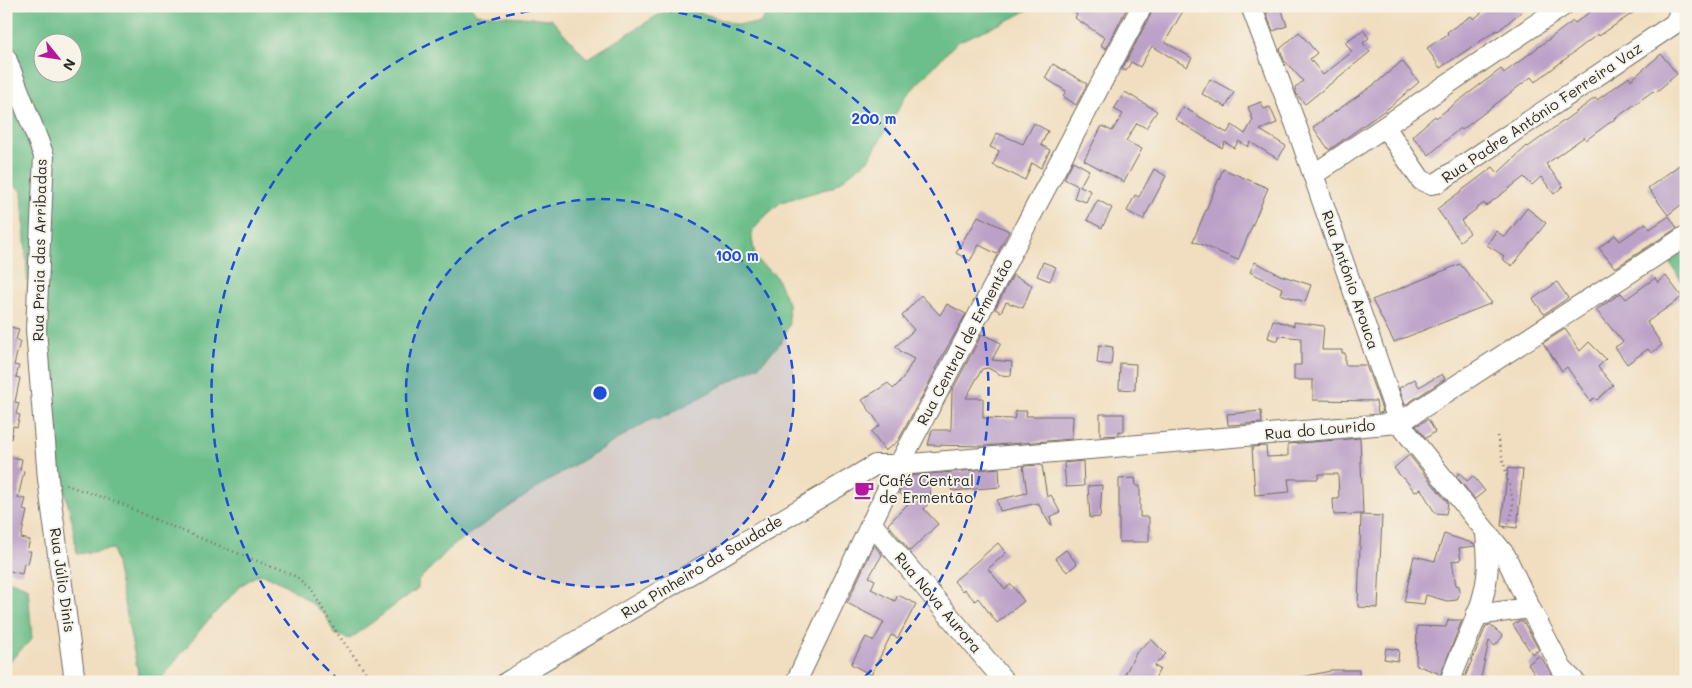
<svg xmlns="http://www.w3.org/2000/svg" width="1692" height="688" font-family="Mali,sans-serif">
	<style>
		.forest { fill: #6cbe8a; stroke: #4c745a; fill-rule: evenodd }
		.building { fill: #bba0c8 }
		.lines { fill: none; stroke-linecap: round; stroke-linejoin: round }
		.minor-casing { stroke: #706a5f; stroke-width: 22 }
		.path { stroke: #706a5f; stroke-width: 2.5; stroke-dasharray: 1 4; stroke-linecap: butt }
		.minor { stroke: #fff; stroke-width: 20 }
		.ring { fill: none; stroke: #1d4ed8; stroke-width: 2.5; stroke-dasharray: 9 6 }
		.labels { text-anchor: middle; stroke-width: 4; stroke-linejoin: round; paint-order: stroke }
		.street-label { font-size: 15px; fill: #2b2b2b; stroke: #f7f3e8 }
		.poi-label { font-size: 15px; fill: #2b2b2b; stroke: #f7f3e8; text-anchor: start }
		.centre { fill: #1d4ed8; stroke: #f7f3e8; stroke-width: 2.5 }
		.ring-label { font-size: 15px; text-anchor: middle; font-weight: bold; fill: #1d4ed8; stroke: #f7f3e8; stroke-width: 4; stroke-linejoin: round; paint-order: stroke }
	</style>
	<rect width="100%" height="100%" fill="#f7f3e8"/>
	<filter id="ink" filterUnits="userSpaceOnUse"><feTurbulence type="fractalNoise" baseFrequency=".02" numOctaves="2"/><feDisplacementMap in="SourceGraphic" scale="10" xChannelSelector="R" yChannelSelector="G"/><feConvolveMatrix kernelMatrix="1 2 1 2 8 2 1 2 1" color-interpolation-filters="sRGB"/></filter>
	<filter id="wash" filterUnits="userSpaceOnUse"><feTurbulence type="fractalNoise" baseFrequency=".0096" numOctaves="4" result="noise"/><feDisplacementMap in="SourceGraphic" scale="20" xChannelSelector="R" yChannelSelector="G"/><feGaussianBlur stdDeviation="1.12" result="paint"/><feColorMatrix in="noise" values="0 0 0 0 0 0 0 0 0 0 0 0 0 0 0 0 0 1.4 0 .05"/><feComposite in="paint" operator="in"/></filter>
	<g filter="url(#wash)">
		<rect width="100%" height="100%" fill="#f1dec0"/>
		<!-- forest -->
		<g class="forest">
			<path d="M6,6H471L476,14L551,19L587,59L668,9L702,13L734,24H759L772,6H1035L1011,19L957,42L906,96L869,159L833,187L781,202L761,220L751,234L756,260L776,276L788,303L789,324L782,341L760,365L658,420L655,417L549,480L453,545L418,581V588L350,639L334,634C331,628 328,618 323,613C308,599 279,578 259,574L240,586L204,625L159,682H140L113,549L77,554L72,520L33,366L22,191L6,179ZM42,42H72V72H42Z"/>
			<path d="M1686,250V289L1670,262Z"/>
			<path d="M6,579L28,588L32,639L6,665Z"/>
		</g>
		<g id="blocks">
			<!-- building -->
			<g class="building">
				<path d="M1066,6H1128L1106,49L1101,45L1105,38L1075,18L1077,14Z"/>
				<path d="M1154,6H1175L1183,11L1165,42L1192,58L1187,67L1152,46L1140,67L1131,62L1126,71L1122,69L1152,12Z"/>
				<path d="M1489,6H1528L1498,31L1497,30L1440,68L1427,48L1448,34L1447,32L1471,16L1474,19Z"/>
				<path d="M1598,6H1643L1599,36L1598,34L1535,82L1531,77L1462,130L1460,128L1429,155L1412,136L1435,116L1436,118L1501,69L1504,73L1573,21L1575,23Z"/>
				<path d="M1281,7L1287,26L1273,31L1266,13Z"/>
				<path d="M1363,30L1369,38L1363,43L1370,52L1305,104L1297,95L1295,88L1303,81L1284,60L1280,49L1299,32L1317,53L1310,59L1323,75L1352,52L1345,42Z"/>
				<path d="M1661,54L1677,74L1655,93L1653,91L1586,140L1584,137L1546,164L1563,186L1554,194L1541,177L1532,185L1524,177L1486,206L1484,203L1461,221L1470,233L1460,241L1437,209L1493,167L1498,173L1527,146L1528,147L1595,98L1597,100L1629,77L1631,80Z"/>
				<path d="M1402,61L1419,82L1391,106L1329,150L1313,127L1375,84Z"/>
				<path d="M1053,64L1087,84L1076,105L1063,96L1066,91L1045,78Z"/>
				<path d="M1210,79L1234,92L1226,107L1202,94Z"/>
				<path d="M1125,92L1157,111L1146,128L1137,123L1126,141L1142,149L1124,182L1084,160L1102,126L1112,131L1123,114L1114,109Z"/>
				<path d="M1261,102L1264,109L1270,107L1277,123L1260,130L1286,146L1278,159L1250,142L1248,147L1239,141L1234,148L1225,142L1222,148L1175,119L1183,107L1227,133L1232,125L1245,134L1253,120L1248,107Z"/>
				<path d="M1034,123L1048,131L1041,145L1050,150L1041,168L1032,163L1025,180L993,165L999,151L990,147L997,133L1023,144Z"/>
				<path d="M1686,160V201L1668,215L1648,188Z"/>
				<path d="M1073,161L1089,170L1080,186L1091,191L1086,202L1074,198L1078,186L1064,179Z"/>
				<path d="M1154,169L1166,176L1143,220L1127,211L1135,195L1139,197Z"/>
				<path d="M1223,169L1268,188L1238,260L1193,241Z"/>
				<path d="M1098,200L1112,208L1102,228L1087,220Z"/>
				<path d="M1527,208L1546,223L1512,266L1502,259L1504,256L1487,245L1496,231L1505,237Z"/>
				<path d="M978,216L1009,231L997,254L979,245L970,261L956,253L968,232L969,233Z"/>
				<path d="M1669,216L1677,228L1615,268L1599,248L1615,235L1620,241L1646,223L1650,229Z"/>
				<path d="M1043,262L1056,267L1050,281L1037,276Z"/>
				<path d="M1255,262L1280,275L1311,285L1305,302L1280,294L1282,288L1250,272Z"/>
				<path d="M1460,264L1492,303L1394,342L1372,300Z"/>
				<path d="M1013,275L1032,285L1023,308L1006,302L1001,312L995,309Z"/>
				<path d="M1666,276L1682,297L1647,322L1662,345L1651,353L1648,349L1627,364L1615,347L1623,342L1596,310L1621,293L1626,299L1655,278L1658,283Z"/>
				<path d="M1557,282L1568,298L1544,314L1533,299Z"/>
				<path d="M921,295L940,315L947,304L966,314L935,369L936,370L898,441L885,451L871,432L880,425L862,400L888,383L893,389L902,380L914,359L901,352L896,346L914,330L902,316Z"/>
				<path d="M1273,320L1294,326V322L1324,326L1322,350H1342V353H1345V365H1366L1383,412L1378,413L1376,401L1313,400V380H1294V365H1301V338L1279,336L1278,341L1268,338Z"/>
				<path d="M6,326L19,329L16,340L20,341L14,365L19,366L16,377L20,378L15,402L19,403L16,414L20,415L17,427L13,426L11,439H6Z"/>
				<path d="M1565,329L1580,351L1589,342L1606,359L1598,367L1613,385L1597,400L1594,398L1590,401L1567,367L1562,371L1543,343Z"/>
				<path d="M982,334L1001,343L992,360L1012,362L1011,376L1001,375L988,368L982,369L966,398H983V418L1014,419L1016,411H1027L1026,416H1073L1072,439L984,446L928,445L932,430H951L952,391Z"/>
				<path d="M1099,345L1113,347L1111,365L1097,363Z"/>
				<path d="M1120,363L1136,364L1135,390L1119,389Z"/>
				<path d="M1442,374L1445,379L1405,405L1399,388L1415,379L1419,387Z"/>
				<path d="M1261,411L1262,423L1228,425L1227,414Z"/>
				<path d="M1100,414H1124V432L1119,431V435L1100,436Z"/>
				<path d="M1428,419L1435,432L1426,438L1416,426Z"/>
				<path d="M1360,438L1363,514L1334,515L1333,499H1339L1338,474H1319L1318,479H1288L1290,492L1255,495L1252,447L1266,446L1267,457L1288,456V444Z"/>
				<path d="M1409,455L1448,503L1446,514L1435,513L1421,489L1415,492L1404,478L1403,479L1394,468Z"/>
				<path d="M6,456L22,459L20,470L24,471L18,498L26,499L23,510L27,511L21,538L30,540L27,551H31L28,564L24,563L22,574L6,570Z"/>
				<path d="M1083,461L1084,486L1066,487L1064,463Z"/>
				<path d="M1042,465L1047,497L1051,495L1060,512L1050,517L1052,525H1050L1038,503L1000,511L997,500L1027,493L1023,466Z"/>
				<path d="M999,468L1000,487L952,491L951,485L930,486L931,500L924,509L938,524L910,551L888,524L911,501L899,493L907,476Z"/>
				<path d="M1508,468L1523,470L1517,528L1501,526Z"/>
				<path d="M1460,473L1467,481L1473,476L1485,491L1475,499L1456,476Z"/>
				<path d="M1135,478L1136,486H1140V517H1149V542H1119V479Z"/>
				<path d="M1102,485L1100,517L1090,518L1088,486Z"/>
				<path d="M1361,515L1382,516L1378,608L1358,607Z"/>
				<path d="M1444,534L1475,544V546L1459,548L1461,560L1452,561L1456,585L1459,586L1460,592L1457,600L1447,601L1426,595L1424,604L1404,602L1414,556L1435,561Z"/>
				<path d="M998,543L1006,553L988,569L1005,589L1011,584L1024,601L997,623L978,598L975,601L964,589L962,591L954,581Z"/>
				<path d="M874,545L882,555L869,577L875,580L871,589L895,601L898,595L916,604L898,638L891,635L871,675L851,664L866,637L874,641L884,622L847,603Z"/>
				<path d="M1066,550L1077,564L1067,572L1055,558Z"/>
				<path d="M1448,620H1462L1439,679L1438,673L1416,665L1417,626L1446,627Z"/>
				<path d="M1519,621H1523L1539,650L1532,654L1513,625Z"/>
				<path d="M1490,625L1503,636L1495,646L1489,641L1480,682H1463L1486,626Z"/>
				<path d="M1151,639L1166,654L1154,666L1160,669L1153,682H1121L1136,653Z"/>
				<path d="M1386,648L1399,650L1398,661L1384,659Z"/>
				<path d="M1540,655L1552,675L1558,682H1540L1528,664Z"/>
				<path d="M1330,670H1359V682H1303L1302,677L1330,671Z"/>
			</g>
		</g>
	</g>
	<g filter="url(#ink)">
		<use href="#blocks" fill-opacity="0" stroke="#706a5f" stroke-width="1"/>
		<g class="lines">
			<defs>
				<g id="minor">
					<path d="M1251,6L1296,125L1399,423L1505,555L1530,608L1562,669L1575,682"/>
					<path d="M6,58L44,156L36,330L48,479L75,682"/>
					<path d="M1385,127L1421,180L1430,184L1437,183L1674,24L1679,15L1678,6"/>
					<path d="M1313,175L1563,6"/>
					<path d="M871,523L1005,682"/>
					<path d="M1476,615L1530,608"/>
					<path d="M507,682L875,465H899L1399,423L1686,236"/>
					<path d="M796,682L899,465L1142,6"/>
					<path d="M1450,682C1461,647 1483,613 1487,576C1489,562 1487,547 1486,533"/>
				</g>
			</defs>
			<!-- minor casing -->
			<use href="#minor" class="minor-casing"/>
			<!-- path -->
			<g class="path">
				<path d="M1497,436L1513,501L1511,518L1504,530"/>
				<path d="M66,485L122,504L163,523L294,576L312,591L337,633L373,682"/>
			</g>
			<!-- minor -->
			<use href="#minor" class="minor"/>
		</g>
	</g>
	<!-- distance rings -->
	<circle cx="600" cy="393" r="194" fill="#1d4ed8" fill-opacity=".12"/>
	<g class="ring">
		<circle cx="600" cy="393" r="194"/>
		<path d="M340 681A388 388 0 0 1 566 6M634 6A388 388 0 0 1 860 681"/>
	</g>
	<!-- icons -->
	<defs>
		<symbol id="cafe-bare" viewBox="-9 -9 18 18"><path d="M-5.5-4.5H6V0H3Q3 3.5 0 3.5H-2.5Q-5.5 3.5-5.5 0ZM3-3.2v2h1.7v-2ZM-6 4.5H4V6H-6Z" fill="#b5179e" stroke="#f7f3e8" stroke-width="2.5" paint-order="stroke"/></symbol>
	</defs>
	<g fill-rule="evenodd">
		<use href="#cafe-bare" x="850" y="476" width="28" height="28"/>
	</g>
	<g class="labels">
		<!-- street labels -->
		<g class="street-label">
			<text transform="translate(1542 113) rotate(-34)" y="5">Rua Padre António Ferreira Vaz</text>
			<text transform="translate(40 250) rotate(-89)" y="5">Rua Praia das Arribadas</text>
			<text transform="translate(1350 280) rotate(71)" y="5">Rua António Arouca</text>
			<text transform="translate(965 342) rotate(-62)" y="5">Rua Central de Ermentão</text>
			<text transform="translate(1320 430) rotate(-5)" y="5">Rua do Lourido</text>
			<text transform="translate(702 567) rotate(-31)" y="5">Rua Pinheiro da Saudade</text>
			<text transform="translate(62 580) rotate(82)" y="5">Rua Júlio Dinis</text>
			<text transform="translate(938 603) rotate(50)" y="5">Rua Nova Aurora</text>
		</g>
		<!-- poi labels -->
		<g class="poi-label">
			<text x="879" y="486">Café Central<tspan x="879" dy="17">de Ermentão</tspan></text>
		</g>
	</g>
	<circle cx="600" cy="393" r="8" class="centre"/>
	<g class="ring-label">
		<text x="874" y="124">200 m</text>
		<text x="737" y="261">100 m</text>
	</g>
	<!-- margin -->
	<rect width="1692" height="688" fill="none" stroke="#f7f3e8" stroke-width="25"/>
	<!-- north arrow -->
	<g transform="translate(58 58) rotate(120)"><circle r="24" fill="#f7f3e8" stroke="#a5a39c"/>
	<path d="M0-4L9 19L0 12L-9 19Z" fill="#b5179e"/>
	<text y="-8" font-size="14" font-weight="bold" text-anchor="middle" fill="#2b2b2b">N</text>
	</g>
</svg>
